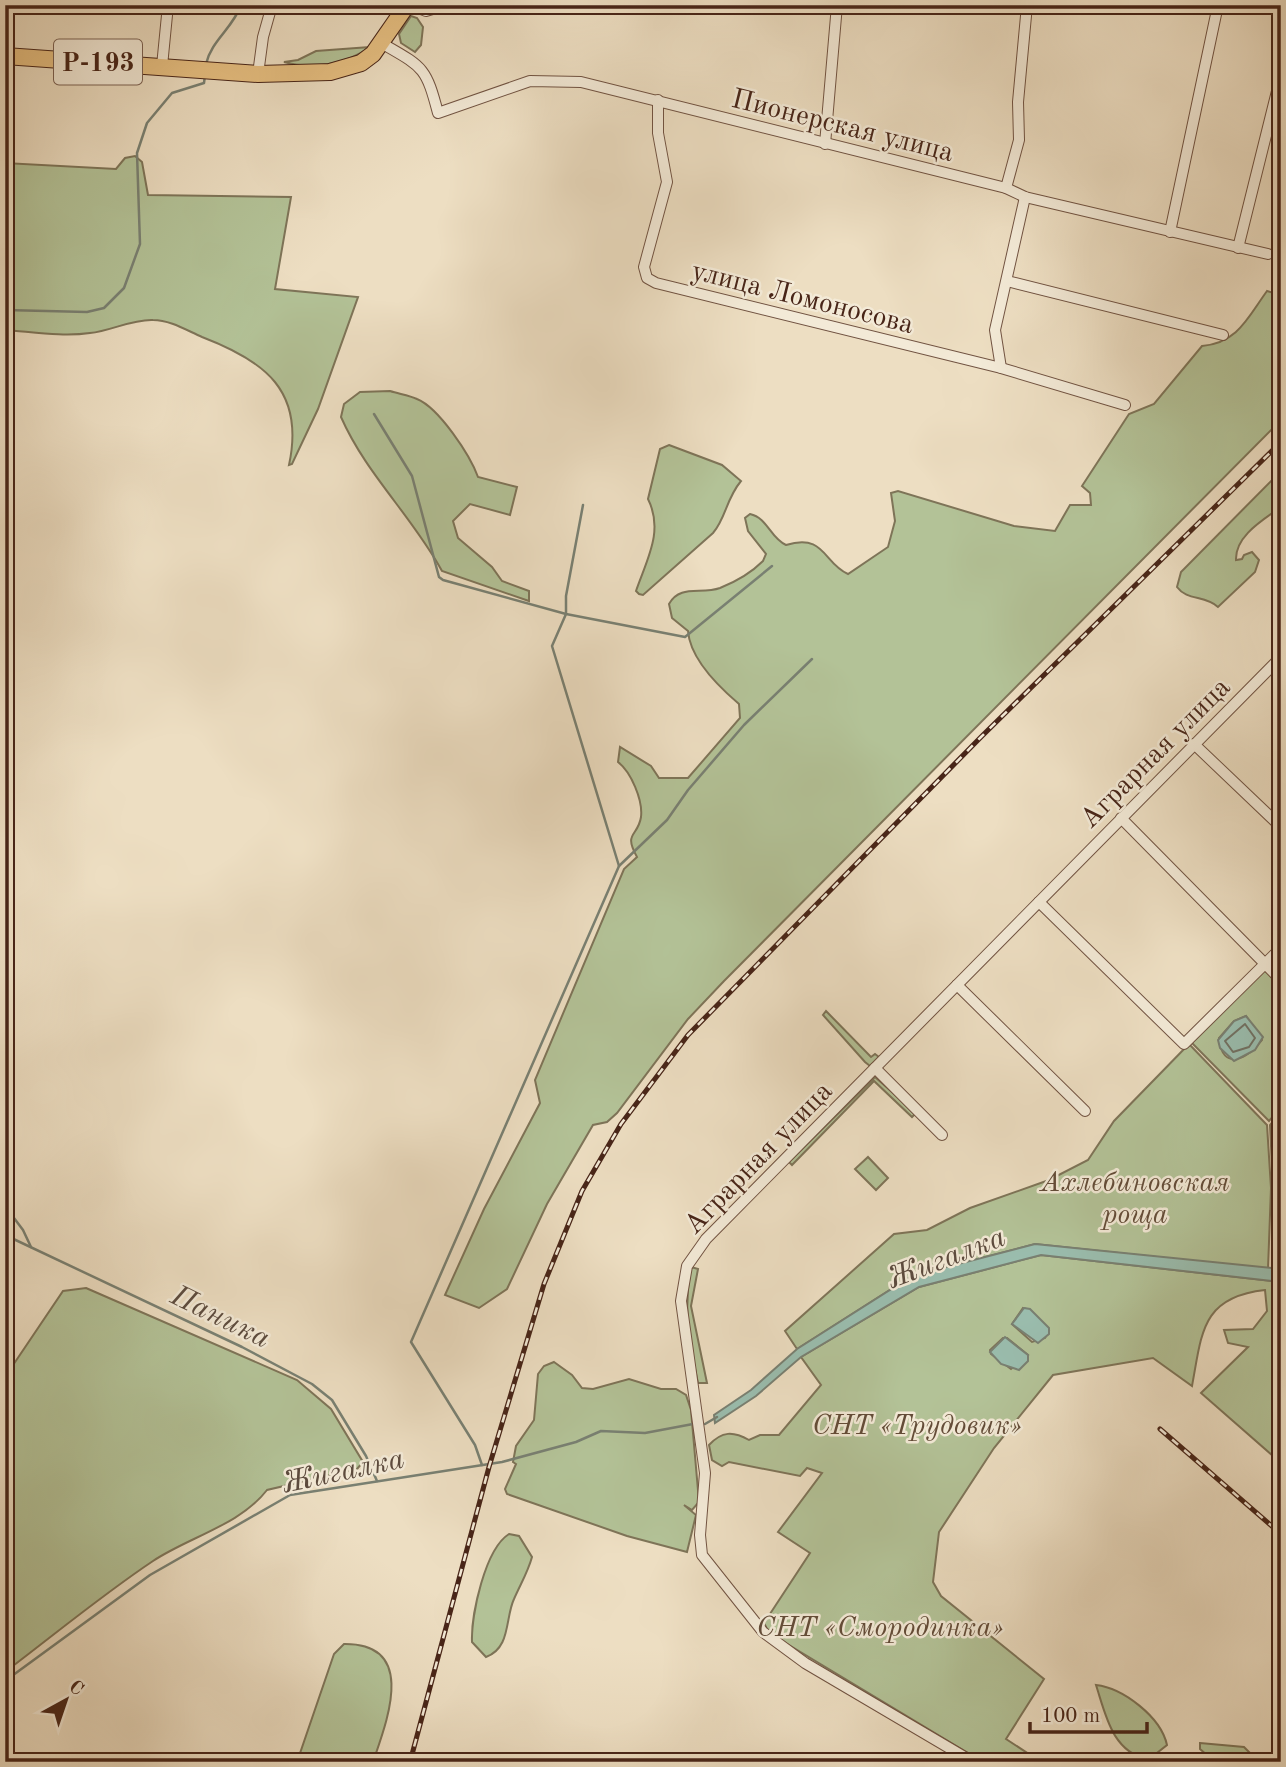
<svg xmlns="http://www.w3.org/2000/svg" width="1286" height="1767" font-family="'Old Standard TT',serif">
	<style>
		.green { fill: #b3c297; stroke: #7e7458; stroke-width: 2; fill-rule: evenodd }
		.water { fill: #9abdae; stroke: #798072; stroke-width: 2 }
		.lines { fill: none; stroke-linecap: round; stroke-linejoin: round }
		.shore { stroke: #717163; stroke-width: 2 }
		.stream { stroke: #798072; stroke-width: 2.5 }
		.minor-casing { stroke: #715342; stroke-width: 12 }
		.primary-casing { stroke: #482518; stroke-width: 18 }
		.minor { stroke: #f3ead7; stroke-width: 10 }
		.primary { stroke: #e6bf81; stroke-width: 16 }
		.rail-casing { stroke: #482518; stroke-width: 5 }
		.rail { stroke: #f3ead7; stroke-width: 2.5; stroke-dasharray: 8; stroke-linecap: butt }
		.labels { text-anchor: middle; stroke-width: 5; stroke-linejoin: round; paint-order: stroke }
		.shield { fill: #f3ead7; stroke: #7b6051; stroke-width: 2 }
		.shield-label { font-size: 26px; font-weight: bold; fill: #482518 }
		.street-label { font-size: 28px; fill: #482518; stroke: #f3ead7 }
		.park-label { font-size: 28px; font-style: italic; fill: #634c38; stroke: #f3ead7 }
		.water-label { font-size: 30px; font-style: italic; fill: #5c4b3e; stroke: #f3ead7 }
	</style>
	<rect width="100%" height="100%" fill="#eddec2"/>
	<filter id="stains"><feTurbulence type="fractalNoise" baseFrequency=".00286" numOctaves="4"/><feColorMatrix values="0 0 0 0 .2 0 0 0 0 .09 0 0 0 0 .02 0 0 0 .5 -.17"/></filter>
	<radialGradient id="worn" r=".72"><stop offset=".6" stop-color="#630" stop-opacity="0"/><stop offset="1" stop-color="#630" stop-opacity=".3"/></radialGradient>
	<!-- green -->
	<g class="green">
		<path d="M411,16L417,18L423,27L421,45L415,52L401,43L399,34Z"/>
		<path d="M370,47C347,64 312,70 284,62L298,60L316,51Z"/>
		<path d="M135,156L142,162L148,195L291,197L275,289L358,297L318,409L292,464L289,465C305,391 265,361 202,337C186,330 170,320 153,320C132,319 111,331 90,333C63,337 33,332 5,330V163L116,169L125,158Z"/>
		<path d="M1267,291L1281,295V420L724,981L688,1019L617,1113L607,1122L593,1125L547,1204L507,1289L479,1308L445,1295L484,1209L540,1103L535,1080L624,869L637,857C623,832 638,837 641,817C643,800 631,772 618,762L620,747L651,766L659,778H688L740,718L739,704C719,687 690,658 688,631L672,618L669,604C680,584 701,595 720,588C735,582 752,572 763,561L766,554L748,531L745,518L750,514C768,518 770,538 786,545C825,533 823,563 848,574L888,547L895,521L891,493L898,491L1014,526L1055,531L1070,505H1091L1090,493L1082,486L1129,414L1154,404L1202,346C1238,343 1248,317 1267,291Z"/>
		<path d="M390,391C399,394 409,395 417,399C439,408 470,455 478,477L517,487L510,515L470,504L453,521L458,538L492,567L502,581L529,591V601L442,571C412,516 366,474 341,417L344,404L360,392Z"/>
		<path d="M669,445L722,465L741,481C726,499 726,518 713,533L643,595L639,594L636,591C647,559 664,531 648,499L660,449Z"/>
		<path d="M1281,471V507C1263,520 1235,536 1236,560L1242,559L1244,555L1252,552L1259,560L1255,572L1218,607C1205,595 1187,601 1177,587L1181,572Z"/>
		<path d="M1268,967L1281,980V1107L1269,1121L1191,1042ZM1246,1016L1262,1040C1248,1059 1222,1072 1219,1038L1234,1021Z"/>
		<path d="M826,1011L871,1057L875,1054L879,1057L870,1066L865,1062L823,1015Z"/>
		<path d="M1189,1044L1267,1125L1271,1188L1268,1269L1035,1244L912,1276L797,1349L785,1331L894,1234L927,1230L970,1208L1049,1180L1088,1160L1114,1121Z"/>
		<path d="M875,1077L916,1113L912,1117L874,1081L792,1165L789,1162Z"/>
		<path d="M1281,1112V1269H1277L1270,1125Z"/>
		<path d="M868,1157L888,1178L876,1190L855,1169Z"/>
		<path d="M1041,1255L1281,1282V1463L1201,1393L1248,1347L1228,1343L1224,1330L1253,1329L1267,1311L1265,1290C1201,1297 1202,1333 1192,1386L1153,1358L1053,1375L994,1448L939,1532L933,1582L941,1596L1044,1679L1006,1739L1041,1762H983L769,1633L764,1623L810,1553L778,1532L822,1473L807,1468L800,1476L729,1462L722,1466L712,1460L709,1445C722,1431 733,1431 749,1440L760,1435H779L821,1385L801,1357L919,1287ZM1023,1308L1030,1310L1049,1331L1045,1338L1032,1342L1012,1324ZM1003,1338H1007L1028,1355L1011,1369L991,1354L990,1350Z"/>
		<path d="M691,1267L698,1269L691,1306L707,1383H698C689,1342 683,1309 691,1267Z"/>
		<path d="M86,1288L297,1380L331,1409L363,1462L357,1469L267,1490C240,1525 189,1537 153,1561C102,1595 54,1635 5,1672V1377L63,1291Z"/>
		<path d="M554,1362L572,1375L582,1388L593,1389L629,1379L661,1389H676L686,1395L691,1410L699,1502L692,1510L684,1505L696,1515L687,1552L627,1536L507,1494L505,1489L516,1464L513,1462L516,1446L534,1420L538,1374L544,1366Z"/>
		<path d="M509,1534L519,1536L532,1557C528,1572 520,1585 514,1599C505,1618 511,1648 486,1657L472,1642C471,1615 485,1549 509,1534Z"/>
		<path d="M344,1644C418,1643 387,1721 373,1762H297L334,1654Z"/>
		<path d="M1096,1685C1123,1688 1161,1717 1167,1745L1148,1760C1112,1751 1106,1716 1096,1685Z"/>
		<path d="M1200,1743L1244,1747L1259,1762H1215L1200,1749Z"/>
	</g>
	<!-- water -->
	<g class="water">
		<path d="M1246,1016L1263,1037L1255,1050L1234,1061L1220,1048L1218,1040L1234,1021Z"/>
		<path d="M1035,1244L1281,1269V1282L1041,1255L919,1287L801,1357L756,1396L715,1423L714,1415L751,1390L797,1349L912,1276Z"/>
		<path d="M1024,1308L1030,1309L1049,1328V1334L1038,1343L1012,1324Z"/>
		<path d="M1005,1337L1028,1355V1361L1019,1370L1001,1364L990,1352Z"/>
	</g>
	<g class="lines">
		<!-- shore -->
		<path class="shore" d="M1245,1024L1255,1038L1249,1047L1233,1052L1225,1041Z"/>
		<!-- stream -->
		<g class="stream">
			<path d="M206,64C211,41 233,28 241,5"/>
			<path d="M5,310L87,312L104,308L124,288L140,244L137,153L147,123L172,93L204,83L205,75"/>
			<path d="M374,414L412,476L439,577L443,580L566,614L685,637L772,566"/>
			<path d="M619,866L667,820L688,790L744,725L812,659"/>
			<path d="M5,1206L23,1230L31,1247"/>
			<path d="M5,1235L242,1347L312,1384L332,1400L366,1456L377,1481"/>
			<path d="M705,1424L717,1417"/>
			<path d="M482,1465L475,1445L411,1342L619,866L552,646L566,614V596L583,505"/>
			<path d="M5,1681L150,1575L290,1495L502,1462L576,1442L601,1431L645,1433L693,1424"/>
		</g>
		<defs>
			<g id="minor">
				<path d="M411,5L426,11L446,5"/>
				<path d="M383,44C423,67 426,67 438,113L530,81L581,82L1006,188L1025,197L1268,254"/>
				<path d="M162,66L168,5"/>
				<path d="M258,74L263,37L272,5"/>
				<path d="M658,100V133L667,182L644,267L647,278L656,283L1001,368L1125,405"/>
				<path d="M825,144L837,5"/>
				<path d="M1006,188L1019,140L1018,102L1027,5"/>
				<path d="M1170,232L1218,5"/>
				<path d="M1238,248L1281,75"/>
				<path d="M1007,281L1223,335"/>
				<path d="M1001,368L995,330L1025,197"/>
				<path d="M1194,744L1281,827"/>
				<path d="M1121,818L1281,980"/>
				<path d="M1039,902L1184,1044L1281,948"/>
				<path d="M957,985L1085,1111"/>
				<path d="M875,1068L942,1135"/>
				<path d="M973,1762L805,1663L763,1632L702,1555L700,1535L705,1473L681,1301L687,1266L706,1239L1281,657"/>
			</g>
			<path id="primary" d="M5,56L258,74L330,72L361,63L373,54L407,5"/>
		</defs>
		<!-- minor casing -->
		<use href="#minor" class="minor-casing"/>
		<!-- primary casing -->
		<use href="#primary" class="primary-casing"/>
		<!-- minor -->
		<use href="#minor" class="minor"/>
		<!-- primary -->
		<use href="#primary" class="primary"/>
		<defs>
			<g id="rail">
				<path d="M1160,1429L1281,1534"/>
				<path d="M410,1762L489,1467L544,1284L582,1191L621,1124L688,1035L981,737L1281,442"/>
			</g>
		</defs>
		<!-- rail casing -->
		<use href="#rail" class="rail-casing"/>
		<!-- rail -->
		<use href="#rail" class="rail"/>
	</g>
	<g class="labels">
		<!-- shield labels -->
		<rect class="shield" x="54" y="39.5" width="88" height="45" rx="5"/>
		<g class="shield-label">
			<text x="98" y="71">Р-193</text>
		</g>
		<!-- street labels -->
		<g class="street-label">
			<text transform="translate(843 124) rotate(14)" y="10">Пионерская улица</text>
			<text transform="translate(803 296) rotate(14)" y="10">улица Ломоносова</text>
			<text transform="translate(1154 752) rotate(-45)" y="10">Аграрная улица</text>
			<text transform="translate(757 1157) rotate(-46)" y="10">Аграрная улица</text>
		</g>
		<!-- park labels -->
		<g class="park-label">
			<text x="1135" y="1191">Ахлебиновская<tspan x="1135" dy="32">роща</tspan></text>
			<text x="917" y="1434">СНТ «Трудовик»</text>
			<text x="880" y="1636">СНТ «Смородинка»</text>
		</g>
		<!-- water labels -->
		<g class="water-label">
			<text transform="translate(946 1257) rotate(-21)" y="10">Жигалка</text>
			<text transform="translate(221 1316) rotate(26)" y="10">Паника</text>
			<text transform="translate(343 1470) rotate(-12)" y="10">Жигалка</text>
		</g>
	</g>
	<!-- margin -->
	<rect width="1286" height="1767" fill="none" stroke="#eddec2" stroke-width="28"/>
	<rect x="7" y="7" width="1272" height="1753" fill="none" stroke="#482518" stroke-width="3.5"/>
	<rect x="14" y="14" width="1258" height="1739" fill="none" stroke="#482518" stroke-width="2"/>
	<!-- north arrow -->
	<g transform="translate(66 1700) rotate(40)" stroke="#f3ead7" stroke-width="5" paint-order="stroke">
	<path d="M0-5L12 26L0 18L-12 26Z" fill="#482518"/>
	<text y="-10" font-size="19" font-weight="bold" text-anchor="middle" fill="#482518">С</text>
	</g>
	<!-- scale -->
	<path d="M1030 1722v10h117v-10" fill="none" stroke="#482518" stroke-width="3.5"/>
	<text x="1041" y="1722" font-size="21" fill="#482518" stroke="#f3ead7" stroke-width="5" paint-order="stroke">100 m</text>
	<rect width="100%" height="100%" filter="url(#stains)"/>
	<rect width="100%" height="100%" fill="url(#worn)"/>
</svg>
